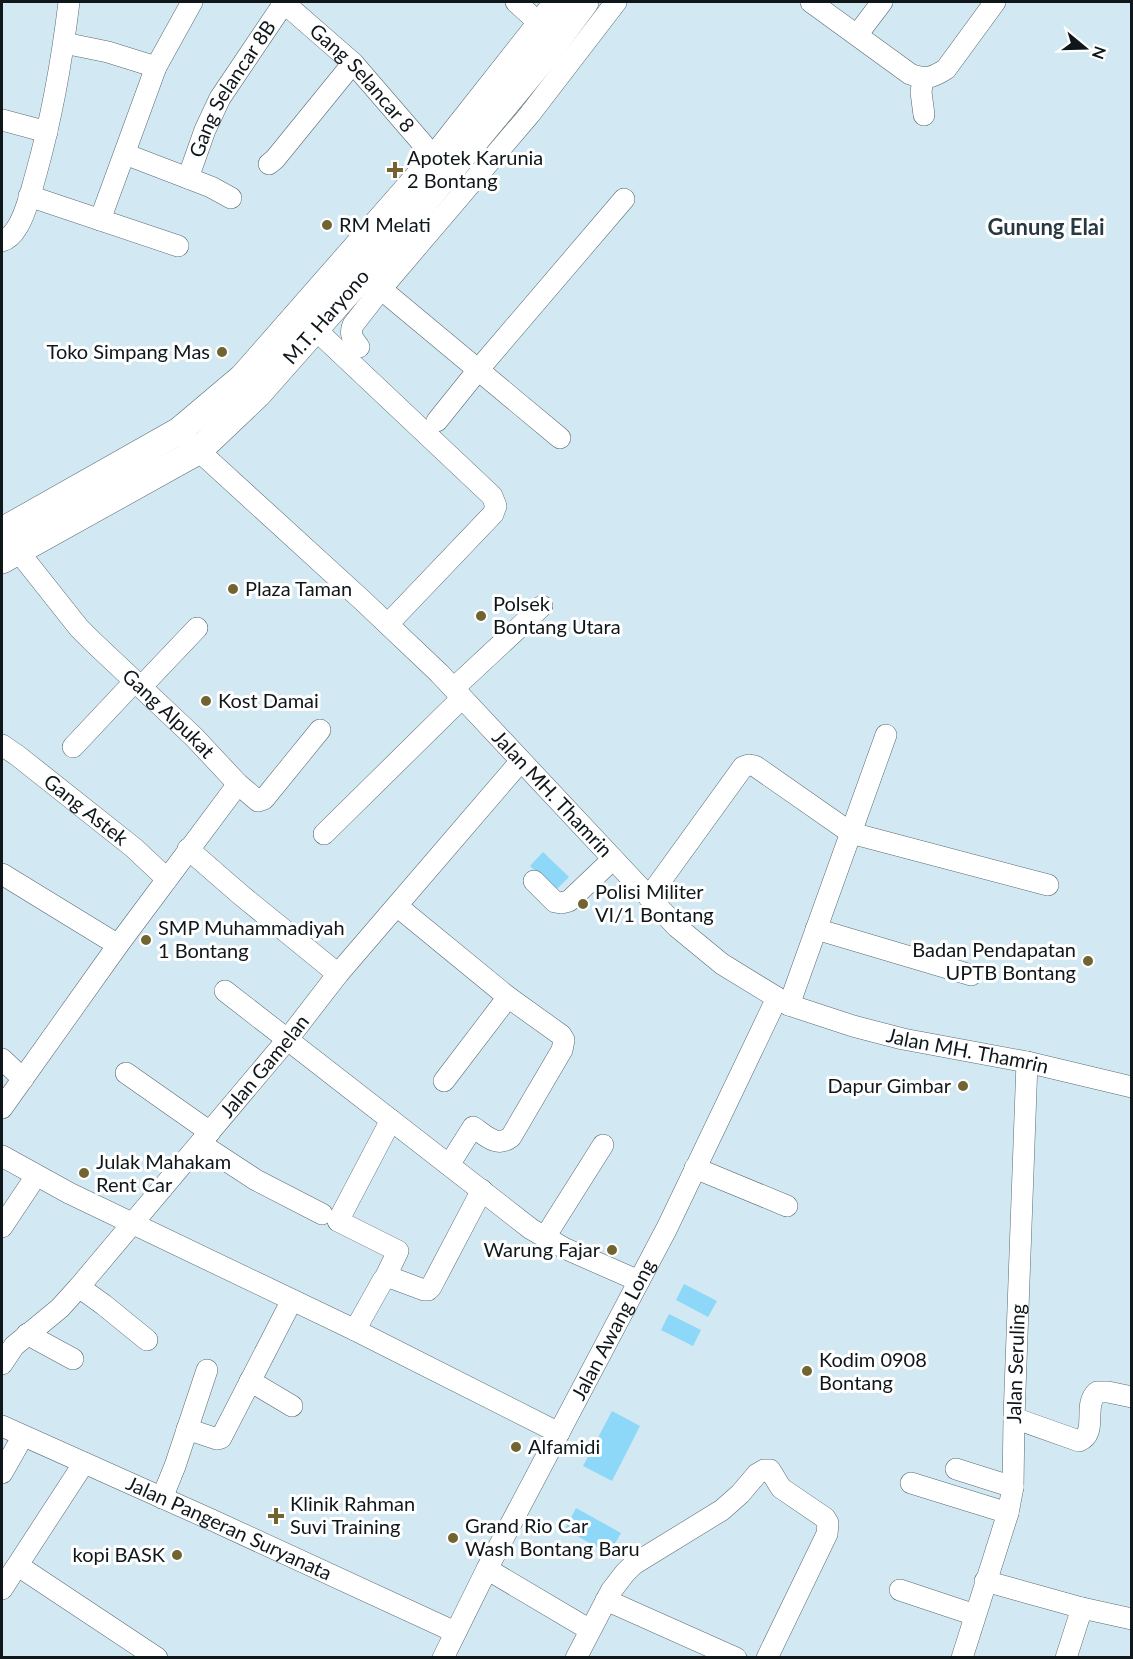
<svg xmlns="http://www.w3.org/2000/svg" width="1133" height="1659" font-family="Lato,sans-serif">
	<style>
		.green { fill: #8dd8f8 }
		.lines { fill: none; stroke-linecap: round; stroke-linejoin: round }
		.minor-casing { stroke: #586a73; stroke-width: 22 }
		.major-casing { stroke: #586a73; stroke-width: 28 }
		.minor { stroke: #fff; stroke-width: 21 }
		.major { stroke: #fff; stroke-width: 27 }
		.poi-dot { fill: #716431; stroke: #fff; stroke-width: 2 }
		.labels { text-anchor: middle; stroke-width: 6; stroke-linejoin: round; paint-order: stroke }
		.street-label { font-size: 20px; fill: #0f171a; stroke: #fff }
		.poi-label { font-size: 20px; fill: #0f171a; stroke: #fff; text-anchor: start }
		.quarter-label { font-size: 22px; font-weight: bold; fill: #263840; stroke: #fff }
	</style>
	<rect width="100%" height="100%" fill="#d2e8f2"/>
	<!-- green -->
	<g class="green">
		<path d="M543,852L569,877L556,890L530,866Z"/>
		<path d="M684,1284L717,1301L708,1317L676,1300Z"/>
		<path d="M669,1314L701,1330L693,1346L661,1330Z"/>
		<path d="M612,1411L640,1426L612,1481L583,1466Z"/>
		<path d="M576,1508L621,1533L609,1554L565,1529Z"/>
	</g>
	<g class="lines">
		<defs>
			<g id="minor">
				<path id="s1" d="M283,2L353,63L435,158"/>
				<path d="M516,2L540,24"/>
				<path d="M811,2L910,74C926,80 932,78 946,69L995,2"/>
				<path d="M857,35L882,2"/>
				<path d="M64,43L108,52L156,67"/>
				<path d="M923,79L921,92L924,115"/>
				<path d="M2,120L47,132"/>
				<path d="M125,154L211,187L231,198"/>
				<path d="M269,164L275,159L353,63"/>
				<path id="s2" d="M188,178L205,130L220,98L284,3"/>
				<path d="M29,196L178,246"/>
				<path d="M100,220L156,67L192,2"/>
				<path d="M2,241C9,239 14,233 18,226C27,211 31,191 36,174C52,117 62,60 69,2"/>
				<path d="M381,289L560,438"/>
				<path d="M315,329L492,496L496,506L493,514L388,624"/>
				<path d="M359,347C353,339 349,334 353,325L381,289L530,114L616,2"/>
				<path d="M437,421L478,370L624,199"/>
				<path id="s3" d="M189,442L362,600L439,673L677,927L722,964L789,1005L853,1026L903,1039L1027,1062L1132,1087"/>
				<path id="s4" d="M18,551L79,628L93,642L194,737L238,784L258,801L264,799L320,730"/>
				<path d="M141,687L197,628"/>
				<path d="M454,688L542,606"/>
				<path id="s5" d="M2,745L18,756L134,848L167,879"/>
				<path d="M73,747L135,681"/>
				<path d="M324,834L462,698"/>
				<path d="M188,849L241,895L338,974"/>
				<path d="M2,874L118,945"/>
				<path d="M534,881L555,902L561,903L569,901L613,859"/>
				<path d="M649,897L743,767L749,765L755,766L851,833L1048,885"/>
				<path d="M397,906L508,997L561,1035L564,1040L562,1050L511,1137C497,1148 486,1136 473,1127L449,1165"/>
				<path d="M816,929L971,975"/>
				<path d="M225,991L531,1229L564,1248L639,1281"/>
				<path d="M789,1005L886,735"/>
				<path d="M2,1059L23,1079"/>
				<path d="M126,1073L210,1132"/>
				<path d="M444,1081L508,997"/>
				<path d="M2,1108L118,945L238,784"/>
				<path d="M201,1144L256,1180L322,1214"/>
				<path d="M2,1156L69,1193L355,1330L559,1433"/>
				<path d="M695,1168L787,1206"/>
				<path d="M2,1227L36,1176"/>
				<path d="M545,1237L603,1145"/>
				<path d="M385,1278L398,1251L338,1221L391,1120"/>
				<path d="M79,1287L104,1305L147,1340"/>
				<path d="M355,1330L383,1280L389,1277L424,1290H428L431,1287L482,1190"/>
				<path d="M27,1334L73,1359"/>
				<path id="s6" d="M2,1364L14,1346L60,1308L79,1287L287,1040L338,974L520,762"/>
				<path d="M250,1381L292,1406"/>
				<path d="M1014,1418L1079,1441C1099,1433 1082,1405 1097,1392H1108L1132,1397"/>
				<path id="s7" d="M2,1426L212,1520L455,1632"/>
				<path d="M187,1429L217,1439L221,1438L292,1300"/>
				<path d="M956,1469L1013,1487"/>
				<path d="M2,1473L23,1436"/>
				<path d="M911,1483L1008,1513"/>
				<path d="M162,1498L175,1466L207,1370"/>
				<path d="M15,1569L84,1463"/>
				<path d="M487,1569L590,1630"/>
				<path d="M985,1581L1082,1608"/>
				<path d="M2,1589L15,1569H23L157,1658"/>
				<path d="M900,1590L975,1615"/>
				<path d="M606,1600L736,1658"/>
				<path id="s8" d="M443,1658L487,1569L667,1228L777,998"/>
				<path d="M576,1658L611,1591L625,1573L634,1564L722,1510L740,1494L757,1474L764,1470H770L781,1488L825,1518L828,1523L827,1534L767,1658"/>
				<path id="s9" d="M962,1658L1008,1513L1013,1487L1014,1418L1027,1062"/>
				<path d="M1066,1658L1082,1608L1132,1619"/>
			</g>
			<g id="major">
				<path d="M2,531L179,431L243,377L435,158L558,2"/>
				<path id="s10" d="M2,560L198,451L258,394L371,266L546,55L585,2"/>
			</g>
		</defs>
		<!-- minor casing -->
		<use href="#minor" class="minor-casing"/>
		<!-- major casing -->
		<use href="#major" class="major-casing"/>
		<!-- minor -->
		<use href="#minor" class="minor"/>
		<!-- major -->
		<use href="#major" class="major"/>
	</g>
	<!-- markers -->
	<g class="poi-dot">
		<path d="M392 161h6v6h6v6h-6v6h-6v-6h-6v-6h6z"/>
		<circle cx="327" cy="225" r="6"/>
		<circle cx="222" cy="352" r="6"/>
		<circle cx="233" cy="589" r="6"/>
		<circle cx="481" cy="616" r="6"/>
		<circle cx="206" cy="701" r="6"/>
		<circle cx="583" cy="904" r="6"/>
		<circle cx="146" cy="940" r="6"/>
		<circle cx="1088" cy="961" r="6"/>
		<circle cx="963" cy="1086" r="6"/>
		<circle cx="84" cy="1173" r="6"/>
		<circle cx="612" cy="1250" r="6"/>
		<circle cx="807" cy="1371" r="6"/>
		<circle cx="516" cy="1447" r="6"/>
		<path d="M273 1507h6v6h6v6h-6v6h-6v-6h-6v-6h6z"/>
		<circle cx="453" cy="1538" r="6"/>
		<circle cx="177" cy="1555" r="6"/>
	</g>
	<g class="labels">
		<!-- street labels -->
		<g class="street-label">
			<text dy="7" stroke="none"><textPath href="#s1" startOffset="110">Gang Selancar 8</textPath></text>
			<text dy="7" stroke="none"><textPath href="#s2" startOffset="100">Gang Selancar 8B</textPath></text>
			<text dy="7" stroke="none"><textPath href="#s10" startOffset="410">M.T. Haryono</textPath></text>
			<text dy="7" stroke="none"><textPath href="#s4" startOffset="222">Gang Alpukat</textPath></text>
			<text dy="7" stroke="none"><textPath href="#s3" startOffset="506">Jalan MH. Thamrin</textPath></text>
			<text dy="7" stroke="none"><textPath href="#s5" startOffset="106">Gang Astek</textPath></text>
			<text dy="7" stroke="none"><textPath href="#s3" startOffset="1010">Jalan MH. Thamrin</textPath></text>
			<text dy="7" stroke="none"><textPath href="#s6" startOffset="398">Jalan Gamelan</textPath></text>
			<text dy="7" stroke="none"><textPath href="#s8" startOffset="370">Jalan Awang Long</textPath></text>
			<text dy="7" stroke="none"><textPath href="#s9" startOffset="302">Jalan Seruling</textPath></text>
			<text dy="7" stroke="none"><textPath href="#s7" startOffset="249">Jalan Pangeran Suryanata</textPath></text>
		</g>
		<!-- poi labels -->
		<g class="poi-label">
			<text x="407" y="165">Apotek Karunia<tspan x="407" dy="23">2 Bontang</tspan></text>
			<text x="339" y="232">RM Melati</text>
			<text x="210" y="359" text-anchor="end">Toko Simpang Mas</text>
			<text x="245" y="596">Plaza Taman</text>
			<text x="493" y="611">Polsek<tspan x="493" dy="23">Bontang Utara</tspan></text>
			<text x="218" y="708">Kost Damai</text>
			<text x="595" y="899">Polisi Militer<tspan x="595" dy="23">VI/1 Bontang</tspan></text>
			<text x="158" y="935">SMP Muhammadiyah<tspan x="158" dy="23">1 Bontang</tspan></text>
			<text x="1076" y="957" text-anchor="end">Badan Pendapatan<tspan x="1076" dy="23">UPTB Bontang</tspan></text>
			<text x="951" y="1093" text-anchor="end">Dapur Gimbar</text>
			<text x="96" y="1169">Julak Mahakam<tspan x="96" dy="23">Rent Car</tspan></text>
			<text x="600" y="1257" text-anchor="end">Warung Fajar</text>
			<text x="819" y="1367">Kodim 0908<tspan x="819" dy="23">Bontang</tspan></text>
			<text x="528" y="1454">Alfamidi</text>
			<text x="290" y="1511">Klinik Rahman<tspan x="290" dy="23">Suvi Training</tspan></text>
			<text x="465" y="1533">Grand Rio Car<tspan x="465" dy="23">Wash Bontang Baru</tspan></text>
			<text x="165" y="1562" text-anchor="end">kopi BASK</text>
		</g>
		<!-- quarter labels -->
		<g class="quarter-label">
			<text x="1046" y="235">Gunung Elai</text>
		</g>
	</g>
	<!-- border -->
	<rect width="1133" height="1659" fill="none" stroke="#0f171a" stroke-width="6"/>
	<!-- north arrow -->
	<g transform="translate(1085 48) rotate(109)" stroke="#ffffff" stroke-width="4.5" paint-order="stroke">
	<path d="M0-4.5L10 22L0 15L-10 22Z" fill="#0f171a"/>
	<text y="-9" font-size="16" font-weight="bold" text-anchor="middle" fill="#0f171a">N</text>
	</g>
</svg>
